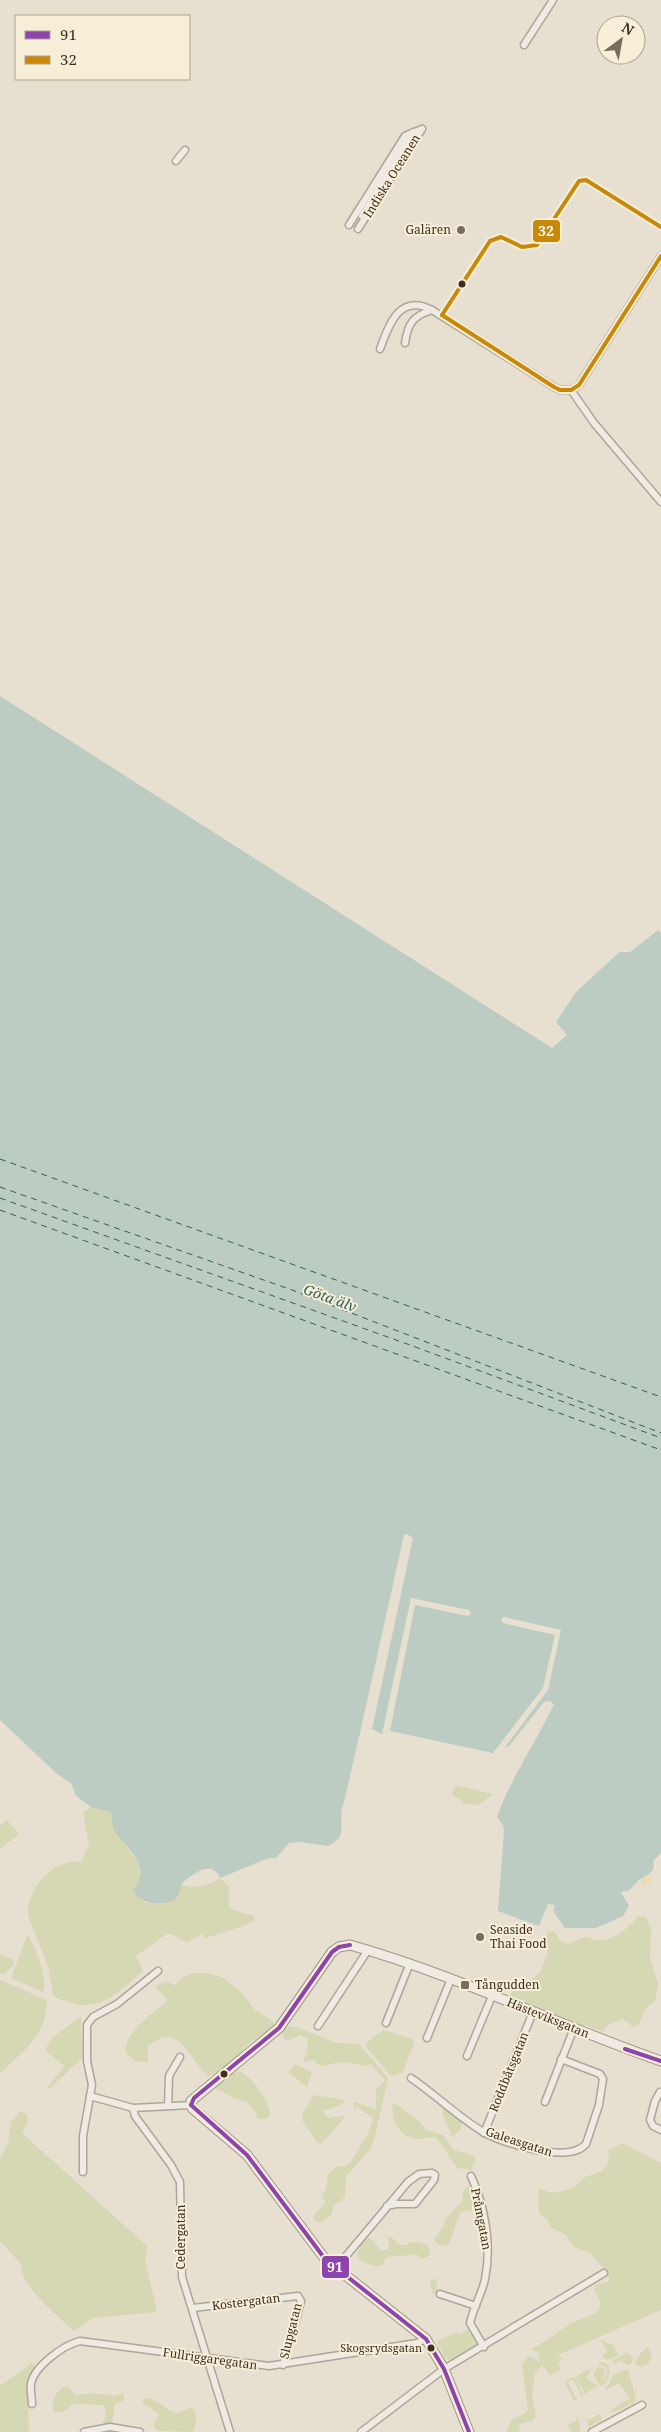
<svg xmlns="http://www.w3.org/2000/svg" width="661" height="2432" font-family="'Noto Serif',serif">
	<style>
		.green { fill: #d6d7b3 }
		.sand { fill: #eadcb9 }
		.water { fill: #bcccc2 }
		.pier { fill: #e7e0d1 }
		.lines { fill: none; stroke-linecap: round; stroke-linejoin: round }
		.ferry { stroke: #2f5d5a; stroke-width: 1; stroke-dasharray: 6 5; stroke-linecap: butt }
		.street-casing { stroke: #ada599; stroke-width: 9 }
		.secondary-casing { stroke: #9c958a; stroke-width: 11 }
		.street { stroke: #efebe3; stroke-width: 6 }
		.secondary { stroke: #efebe3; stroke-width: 9 }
		.bus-1-casing { stroke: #f7eed8; stroke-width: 8 }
		.bus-2-casing { stroke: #f7eed8; stroke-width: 8 }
		.bus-1 { stroke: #8e44ad; stroke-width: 4 }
		.bus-2 { stroke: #c88808; stroke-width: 4 }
		.poi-dot { fill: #786c5e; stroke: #f7eed8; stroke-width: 2 }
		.bus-dot { fill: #3d2e20; stroke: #f7eed8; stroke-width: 2 }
		.labels { text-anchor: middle; stroke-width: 4; stroke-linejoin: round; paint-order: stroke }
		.bus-label { font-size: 11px; fill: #3d2e20; stroke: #f7eed8; text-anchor: end }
		.street-label { font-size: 12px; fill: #3d2e20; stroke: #f7eed8 }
		.poi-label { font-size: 12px; fill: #3d2e20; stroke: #f7eed8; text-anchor: start }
		.water-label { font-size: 14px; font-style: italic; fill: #2f5d5a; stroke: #f7eed8 }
		.line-badge { stroke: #f7eed8; stroke-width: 2 }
		.badge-label { font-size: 14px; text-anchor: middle; font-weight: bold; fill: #fff }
	</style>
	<rect width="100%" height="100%" fill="#e7e0d1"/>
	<!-- green -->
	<g class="green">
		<path d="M455,1785L493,1794L479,1805L464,1804L460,1799L452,1796Z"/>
		<path d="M91,1807L111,1812L115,1831L140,1865L141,1881L133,1890L145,1903L155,1902L180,1892L181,1884C193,1890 209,1886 220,1878L229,1886V1907L233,1910L254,1916L255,1919L246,1925L206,1938L201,1934L187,1943L171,1934L165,1935L136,1956L143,1971C120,1990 103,2012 72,2003C65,2001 59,2000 53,1996L49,1970L28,1915C27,1888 53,1858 81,1862L89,1845L83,1812Z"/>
		<path d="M7,1820L19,1834L0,1849V1826Z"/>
		<path d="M638,1916L646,1917L651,1929L650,1959L658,1984L655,2001C652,2004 647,2006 645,2010C640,2017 643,2024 633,2027L623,2019L608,2025L603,2032L585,2025L582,2030L509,1999L518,1980L530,1981L540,1972L548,1953L546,1948L547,1932L554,1931L561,1942L567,1944L585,1937C590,1937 593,1940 597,1940C614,1941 629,1928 638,1916Z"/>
		<path d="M27,1935C35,1943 49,1984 43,1992L11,1978Z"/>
		<path d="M0,1954L13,1960L14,1964L4,1975L0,1973Z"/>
		<path d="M194,1973H207L222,1977L243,1994L255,2010L274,2022V2026C269,2033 262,2034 255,2039C239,2051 229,2070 208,2076C196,2066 183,2035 165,2037C160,2037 153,2043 148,2046V2062C138,2063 132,2060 126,2053C123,2033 152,2014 166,2002L167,1999L156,1988L157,1985L165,1981L175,1985L183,1977Z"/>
		<path d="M0,1980L47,2000C45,2039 25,2048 0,2074Z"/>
		<path d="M81,2016L82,2058L48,2090H46L64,2066L45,2050L53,2037Z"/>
		<path d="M286,2026L299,2028L337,2043L359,2044L388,2078L374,2141L369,2151L346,2176L345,2197L333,2206L331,2215L320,2223L313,2219L314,2215L325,2203L322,2194L326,2190L328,2175L337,2166H346L350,2163L369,2132L374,2116L371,2117L357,2106L354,2109V2103L356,2102L376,2110V2090L385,2080L371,2064L367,2066L343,2062L320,2066L313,2060L305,2062L303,2060L307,2053L308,2039L300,2035L288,2041L284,2039L282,2032Z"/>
		<path d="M383,2030L412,2039L414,2043L403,2072L391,2076L366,2047V2043Z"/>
		<path d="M295,2064L312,2072L307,2087L288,2072Z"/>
		<path d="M239,2071C251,2075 271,2103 270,2115L267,2119H258L255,2112L246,2101L235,2099L214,2087L229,2075Z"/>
		<path d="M314,2095L345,2100L342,2104L323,2111L328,2118L346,2116L322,2143L317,2142L302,2120L303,2113Z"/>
		<path d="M393,2102L419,2121L426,2130L443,2135L454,2150L475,2156V2161L471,2170L457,2168L436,2137C428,2137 420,2141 412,2138C397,2134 390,2116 393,2102Z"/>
		<path d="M446,2108L462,2121L461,2129L453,2136L450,2135C451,2126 442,2120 442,2110Z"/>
		<path d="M20,2111L27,2115L28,2121L22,2133L147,2246L145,2260L157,2312L92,2318L74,2331C58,2316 20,2287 21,2264L0,2241V2159L8,2143L11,2122Z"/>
		<path d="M622,2143L661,2163V2310L558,2355L562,2359L558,2363L561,2370L550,2376L542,2365L535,2373L532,2394L536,2416L532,2421L520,2424L519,2432H506L512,2419L524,2414L528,2410L522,2365L527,2357H532L541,2363L538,2359L540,2354L532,2350L533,2348C551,2340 564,2324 584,2318C590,2316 597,2314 600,2307C602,2301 596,2295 594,2289L595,2285L610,2281L605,2270L591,2254L573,2246L566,2235L551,2228L547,2219L539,2214L538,2191L539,2189L553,2193L562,2191L573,2188L585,2177L602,2171L609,2162L608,2151Z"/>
		<path d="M469,2185L475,2191L472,2210L461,2212C454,2222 455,2236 447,2246L439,2245L434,2240L444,2225L445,2219L463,2200V2192Z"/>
		<path d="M369,2237L382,2251L389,2248L388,2237H391L400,2245H407L410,2242C421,2242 431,2243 430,2255L423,2259L416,2254C406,2256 397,2256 387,2257L382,2265C375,2268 361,2262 357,2256L361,2243Z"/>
		<path d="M432,2279L436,2280L438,2291L436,2295L432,2293L430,2281Z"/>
		<path d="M470,2328L477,2341V2346L450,2360L445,2359L437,2341L457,2332L459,2335Z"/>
		<path d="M602,2339L607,2344L612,2343L619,2355L611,2359H605L602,2355L607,2352L601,2340Z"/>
		<path d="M648,2347L652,2357L647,2365L640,2367L635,2363L640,2354Z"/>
		<path d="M627,2352L633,2358L632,2362L628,2365L620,2361L612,2365L614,2360Z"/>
		<path d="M33,2362L36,2368L28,2380L29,2432H0V2386Z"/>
		<path d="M602,2362L608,2365C611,2374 609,2382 601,2386L593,2375L598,2366L605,2369L602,2382L607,2373L606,2367L599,2364L594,2366L592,2370L590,2368Z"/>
		<path d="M588,2369L591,2372L587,2375V2379L598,2386L585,2394L575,2377Z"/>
		<path d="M628,2369L636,2399L634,2403L612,2413L610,2411L630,2398L619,2383L605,2390L604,2389L609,2384L612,2376Z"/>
		<path d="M572,2377L575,2378L583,2395L582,2397L573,2379L568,2382L577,2400L574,2401L565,2383Z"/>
		<path d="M67,2386L76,2395L92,2393L115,2396L123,2393L124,2400L115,2404L112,2424L103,2423L106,2416L104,2405L73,2404L65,2411L54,2413C50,2402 56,2389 67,2386Z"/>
		<path d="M148,2398C160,2400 165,2411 177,2413L192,2407L197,2419L193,2432L157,2431L153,2426L159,2414L142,2403L144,2399Z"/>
		<path d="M600,2414L602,2420L588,2427L587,2418L589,2420Z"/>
		<path d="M576,2417L579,2419L580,2432H571L568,2425L577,2420Z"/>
	</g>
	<!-- sand -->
	<path class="sand" d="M651,1874L653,1875L652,1882L643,1887L641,1879Z"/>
	<!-- water -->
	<path class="water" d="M0,696L552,1048L567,1035L556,1022L576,992L615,956L620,952H630L658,930L661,933V1853L653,1861C656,1874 647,1874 639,1880C635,1883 633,1887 630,1890L621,1892L629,1906L623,1916L596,1928H565L553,1911L555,1905L548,1904L539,1926L498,1911L504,1831L503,1825L497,1817C510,1779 537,1741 554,1704L549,1701L544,1702L509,1746L493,1753L390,1731L382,1734L362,1724L344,1802C338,1815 345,1832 338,1839C336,1842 331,1844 328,1846L300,1842L289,1843L276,1858H269L220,1878C212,1858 191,1875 181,1884L180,1892L174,1901C159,1905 140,1905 133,1890C153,1866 129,1851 115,1832C112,1826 112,1819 111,1812L91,1807L76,1796L71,1783L57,1774L0,1720Z"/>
	<!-- pier -->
	<g class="pier">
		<path d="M407,1534L413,1538L372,1729L362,1724L404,1535Z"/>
		<path d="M411,1598L469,1610L471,1613L468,1616L415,1605L390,1731L382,1734Z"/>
		<path d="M504,1617L561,1630L548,1690L503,1750L493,1753L543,1688L555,1635L503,1623L501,1619Z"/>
	</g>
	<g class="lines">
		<!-- ferry -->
		<g class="ferry">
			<path d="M0,1159L661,1397"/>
			<path d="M0,1187L292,1290L661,1433"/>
			<path d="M0,1198L410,1345L661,1438"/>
			<path d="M0,1210L661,1450"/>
		</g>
		<defs>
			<g id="street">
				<path d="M524,45L553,0"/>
				<path d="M176,161L185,150"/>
				<path d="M362,216L413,132"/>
				<path d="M349,225L405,136L422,129"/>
				<path d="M358,229L422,129"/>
				<path d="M432,310L554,387L560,390H571"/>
				<path d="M380,349C389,325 399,293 432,310C413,316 408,323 405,343"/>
				<path d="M571,390L579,385L661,256"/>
				<path d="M571,390L594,423L661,502"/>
				<path d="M386,2023L410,1963"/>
				<path d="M318,2026L368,1950"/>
				<path d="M427,2038L451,1979"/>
				<path d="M467,2056L492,1996"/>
				<path d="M411,2078C436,2095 459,2118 485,2133C505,2144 569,2164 586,2144L599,2105L603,2079L600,2074L561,2059"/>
				<path d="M660,2092L655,2101L650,2120L653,2126L661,2130"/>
				<path d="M90,2096L133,2108L191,2105"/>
				<path d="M545,2102L574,2028"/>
				<path d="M168,2105L169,2076L180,2057"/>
				<path d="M133,2108L135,2116L171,2165L180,2182L182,2277L230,2432"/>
				<path d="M484,2133L533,2012"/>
				<path d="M83,2172V2136L92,2085L87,2061V2025L93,2017L117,2004L158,1971"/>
				<path d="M471,2176C485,2206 492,2246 485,2279C482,2294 473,2308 470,2323L484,2347"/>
				<path d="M336,2268L408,2182L419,2174L432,2173L435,2175L434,2180L415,2204H396L387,2206"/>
				<path d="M440,2294L476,2306"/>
				<path d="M193,2308L298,2296L301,2301L283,2365"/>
				<path d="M32,2404C32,2398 30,2390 31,2384C34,2366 64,2345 80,2341L269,2366L417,2343L426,2339"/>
				<path d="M84,2432L110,2427L140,2432"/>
				<path d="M361,2432L444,2369L604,2273"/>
				<path d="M592,2432L642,2405"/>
			</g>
			<path id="secondary" d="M469,2432L444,2369L426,2339L325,2259L247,2155L192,2108L191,2101L279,2028L332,1952L339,1947L350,1945C457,1975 557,2025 661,2061"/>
		</defs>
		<!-- street casing -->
		<use href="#street" class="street-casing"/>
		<!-- secondary casing -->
		<use href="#secondary" class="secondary-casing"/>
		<!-- street -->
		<use href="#street" class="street"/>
		<!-- secondary -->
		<use href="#secondary" class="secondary"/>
		<defs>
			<g id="bus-1">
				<path d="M625,2049L661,2061"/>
				<path d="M191,2105L247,2155L325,2259L426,2339L444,2369L469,2432"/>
				<path d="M191,2105L194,2098L279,2028L332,1952L339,1947L350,1945"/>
			</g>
			<g id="bus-2">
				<path d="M442,315L490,241L501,237L522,247L537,245L579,181L586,180L661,227"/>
				<path d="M442,315L554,387L560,390H571"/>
				<path d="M571,390L579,385L661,256"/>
			</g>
		</defs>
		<!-- bus-1 casing -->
		<use href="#bus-1" class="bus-1-casing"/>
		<!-- bus-2 casing -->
		<use href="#bus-2" class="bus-2-casing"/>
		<!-- bus-1 -->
		<use href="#bus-1" class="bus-1"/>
		<!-- bus-2 -->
		<use href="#bus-2" class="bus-2"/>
	</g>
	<!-- markers -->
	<g class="poi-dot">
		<circle cx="461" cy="230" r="5"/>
		<circle cx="480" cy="1937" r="5"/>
		<rect x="460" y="1980" width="10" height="10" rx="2.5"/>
	</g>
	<g class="bus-dot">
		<circle cx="462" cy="284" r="4.5"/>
		<circle cx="224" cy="2074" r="4.5"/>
		<circle cx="431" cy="2348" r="4.5"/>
	</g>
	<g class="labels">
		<!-- bus labels -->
		<g class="bus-label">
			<text x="422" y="2352">Skogsrydsgatan</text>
		</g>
		<!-- street labels -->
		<g class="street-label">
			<text transform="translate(392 176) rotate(-58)" y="4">Indiska Oceanen</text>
			<text transform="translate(548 2018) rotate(22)" y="4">Hästeviksgatan</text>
			<text transform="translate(509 2072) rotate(-68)" y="4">Roddbåtsgatan</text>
			<text transform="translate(519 2142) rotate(18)" y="4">Galeasgatan</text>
			<text transform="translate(481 2219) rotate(79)" y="4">Pråmgatan</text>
			<text transform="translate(181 2237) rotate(-90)" y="4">Cedergatan</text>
			<text transform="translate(246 2302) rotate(-7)" y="4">Kostergatan</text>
			<text transform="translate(291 2331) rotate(-76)" y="4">Slupgatan</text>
			<text transform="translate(210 2359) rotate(8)" y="4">Fullriggaregatan</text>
		</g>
		<!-- poi labels -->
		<g class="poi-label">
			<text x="451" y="234" text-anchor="end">Galären</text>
			<text x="490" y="1934">Seaside<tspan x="490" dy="14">Thai Food</tspan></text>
			<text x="475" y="1989">Tångudden</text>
		</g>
		<!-- water labels -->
		<g class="water-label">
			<text transform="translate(330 1298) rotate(20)" y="5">Göta älv</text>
		</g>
	</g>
	<g class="line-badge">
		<rect x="532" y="219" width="29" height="24" rx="5" fill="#c88808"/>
		<rect x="321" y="2255" width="29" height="24" rx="5" fill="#8e44ad"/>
	</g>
	<g class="badge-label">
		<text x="546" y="236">32</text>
		<text x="335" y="2272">91</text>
	</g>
	<!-- legend -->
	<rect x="15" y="15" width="175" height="65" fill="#f7eed8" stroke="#ada18e"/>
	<rect x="25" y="31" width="25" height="8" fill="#8e44ad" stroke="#ada18e"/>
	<text x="60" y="40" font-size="15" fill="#3d2e20">91</text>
	<rect x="25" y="56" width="25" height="8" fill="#c88808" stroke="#ada18e"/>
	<text x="60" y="65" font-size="15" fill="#3d2e20">32</text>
	<!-- north arrow -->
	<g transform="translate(621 40) rotate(32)"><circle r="24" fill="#f7eed8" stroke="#ada18e"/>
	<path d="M0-4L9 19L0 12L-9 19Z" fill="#786c5e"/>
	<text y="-8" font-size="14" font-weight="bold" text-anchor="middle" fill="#3d2e20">N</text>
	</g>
</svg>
